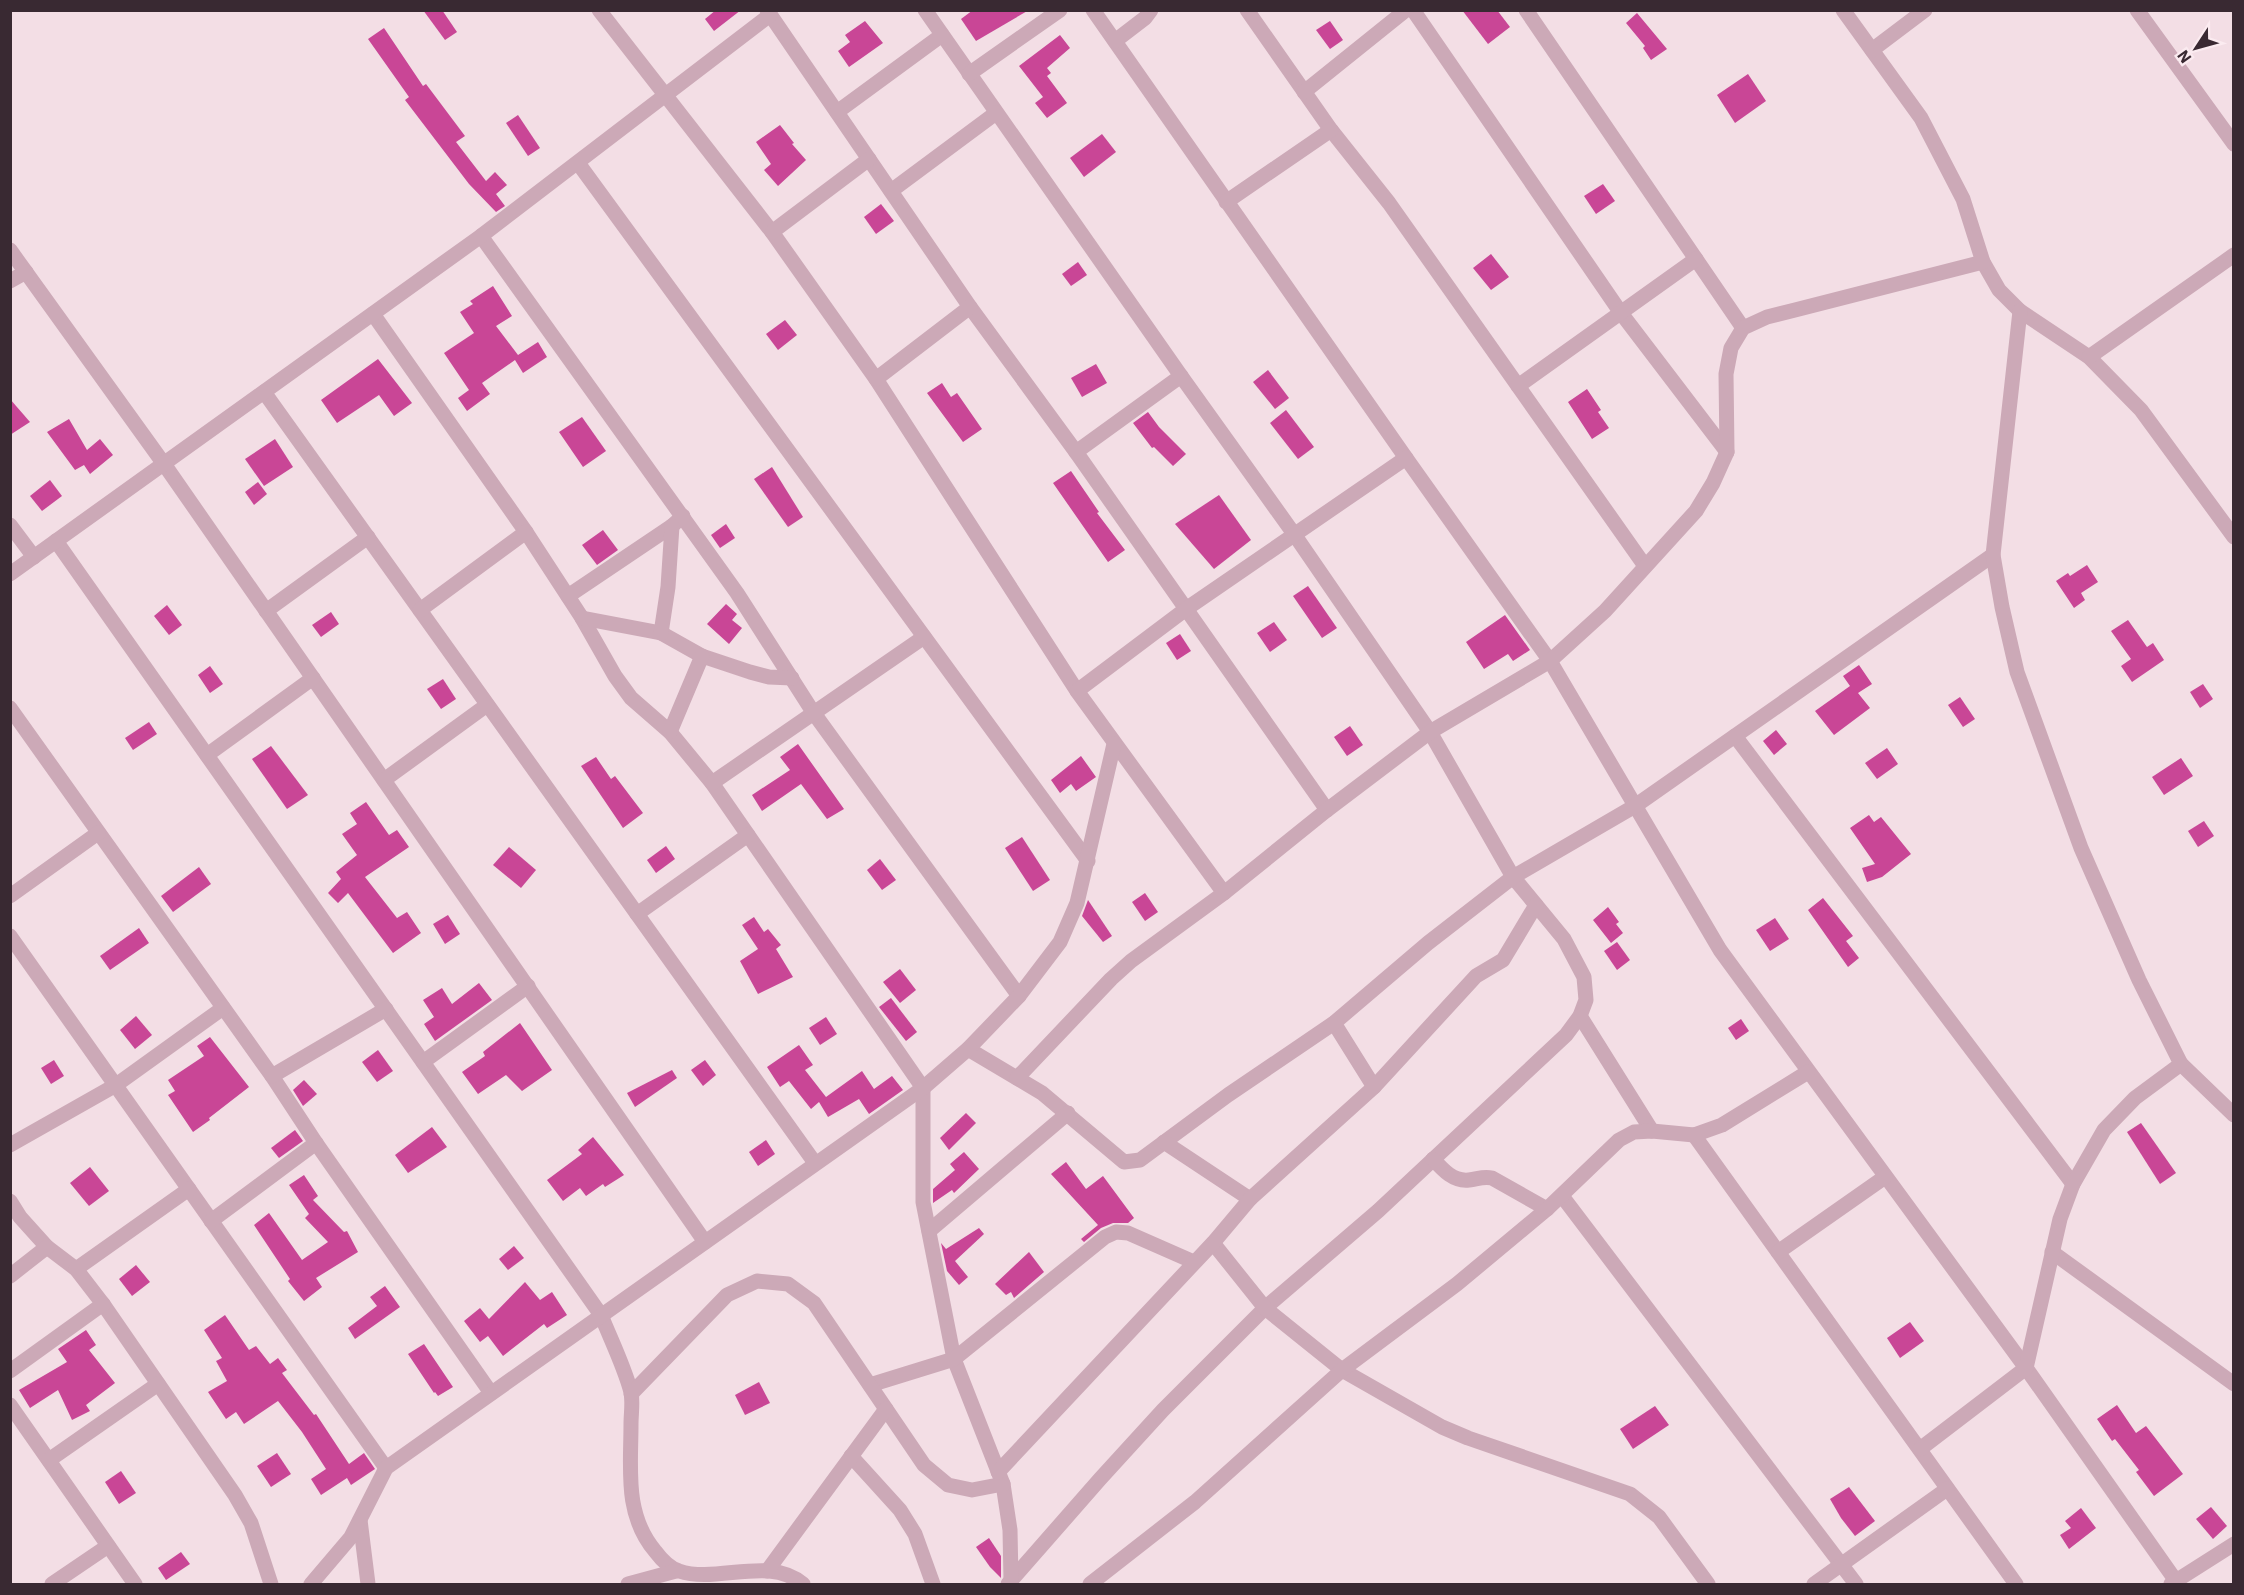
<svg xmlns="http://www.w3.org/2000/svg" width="2244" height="1595" font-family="'IBM Plex Sans',sans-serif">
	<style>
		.building { fill: #c94696 }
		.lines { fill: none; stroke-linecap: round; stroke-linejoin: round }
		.minor { stroke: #cca9b7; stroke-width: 15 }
	</style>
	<rect width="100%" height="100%" fill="#f3dee5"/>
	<!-- building -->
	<g class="building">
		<path d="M423,10H442L457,32L445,40Z"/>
		<path d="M716,10H741L714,31L705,19Z"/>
		<path d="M973,10H1029L976,41L961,19Z"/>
		<path d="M1462,10H1497L1510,27L1488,44Z"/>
		<path d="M1637,13L1667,49L1651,60L1643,48L1645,46L1626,23Z"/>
		<path d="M865,21L883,43L849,67L838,51L850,42L845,35Z"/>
		<path d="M1330,21L1343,40L1330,49L1316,30Z"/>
		<path d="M384,28L423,86L426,84L465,136L456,142L486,181L495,172L507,185L496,194L505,206L496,212L469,184L405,100L409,97L368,39Z"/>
		<path d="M1060,35L1070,48L1047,68L1051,73L1047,76L1067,103L1047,118L1035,103L1043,97L1019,66Z"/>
		<path d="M1748,74L1766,101L1735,123L1717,95Z"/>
		<path d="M518,115L540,148L528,156L506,123Z"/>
		<path d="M780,125L794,143L792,144L806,160L778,186L764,170L771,164L756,142Z"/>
		<path d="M1102,134L1116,152L1084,177L1070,158Z"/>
		<path d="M1603,184L1615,201L1596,214L1584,196Z"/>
		<path d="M881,204L894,221L876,234L864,217Z"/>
		<path d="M1491,254L1509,277L1491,290L1473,268Z"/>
		<path d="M1078,262L1087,275L1071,286L1062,274Z"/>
		<path d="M493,286L512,316L496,326L518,355L538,342L547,357L523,373L515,360L482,383L490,394L467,411L458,398L469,390L444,353L474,333L460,312L473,304L470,301Z"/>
		<path d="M785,320L797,335L778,350L766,334Z"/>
		<path d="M378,359L412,403L394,416L379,395L337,423L321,400Z"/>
		<path d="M1096,364L1107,383L1082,397L1071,378Z"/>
		<path d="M1268,370L1289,398L1275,409L1253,382Z"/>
		<path d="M942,383L951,397L957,393L982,429L963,442L927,393Z"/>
		<path d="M1587,389L1601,410L1598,412L1609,428L1592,439L1568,402Z"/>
		<path d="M10,399L30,422L10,435Z"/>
		<path d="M1286,410L1314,447L1298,459L1270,423Z"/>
		<path d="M1148,412L1159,427L1186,454L1173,466L1154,447L1152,448L1133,423Z"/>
		<path d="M582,417L606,451L583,467L559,432Z"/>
		<path d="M69,419L87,450L100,439L113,455L90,474L84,465L75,470L47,432Z"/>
		<path d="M275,439L293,467L264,486L245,459Z"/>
		<path d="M772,467L803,517L788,527L754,479Z"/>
		<path d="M1071,471L1099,512L1097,513L1125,550L1108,562L1053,483Z"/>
		<path d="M50,480L62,496L42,511L30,496Z"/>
		<path d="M258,482L267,494L254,505L245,492Z"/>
		<path d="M1219,495L1251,540L1214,569L1175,524Z"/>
		<path d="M726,524L735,538L720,548L711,535Z"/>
		<path d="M603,530L618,550L597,565L582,545Z"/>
		<path d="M2087,565L2098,582L2081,593L2085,600L2074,608L2056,581L2068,573L2070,576Z"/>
		<path d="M1308,586L1337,628L1322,638L1293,596Z"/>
		<path d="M726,604L737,614L732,620L742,628L729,644L707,624Z"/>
		<path d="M167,605L182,625L169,635L154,616Z"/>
		<path d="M331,612L339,624L321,637L312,625Z"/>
		<path d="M1505,615L1530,650L1513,661L1508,654L1484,669L1466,642Z"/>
		<path d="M2128,620L2147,647L2153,643L2164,660L2132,682L2121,666L2131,659L2111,631Z"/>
		<path d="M1274,622L1287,640L1270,652L1257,633Z"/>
		<path d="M1180,634L1191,651L1177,660L1166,643Z"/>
		<path d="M1859,665L1872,684L1858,693L1870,708L1834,735L1815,711L1850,686L1843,676Z"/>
		<path d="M210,666L223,684L210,693L198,675Z"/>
		<path d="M443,679L456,699L441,709L427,689Z"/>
		<path d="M2203,684L2213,699L2200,708L2190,692Z"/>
		<path d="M1960,697L1975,719L1963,727L1948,705Z"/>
		<path d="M149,722L157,734L133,750L125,738Z"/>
		<path d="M1350,726L1363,745L1347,756L1334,737Z"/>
		<path d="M1776,730L1787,744L1774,755L1763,741Z"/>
		<path d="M798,744L844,809L827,819L801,784L762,811L752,795L790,770L780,757Z"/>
		<path d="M271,746L308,795L287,809L252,759Z"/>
		<path d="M1887,748L1898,764L1877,779L1865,763Z"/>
		<path d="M1081,756L1096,777L1076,791L1071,784L1060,793L1051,780Z"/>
		<path d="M596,757L611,779L615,776L643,813L623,828L581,766Z"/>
		<path d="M2181,758L2193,776L2164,795L2152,777Z"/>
		<path d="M366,802L389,835L397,830L409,847L365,877L397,918L407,912L421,933L393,953L348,893L338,903L328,893L341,879L336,872L357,855L342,834L357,824L350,813Z"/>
		<path d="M1869,815L1874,822L1881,817L1911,854L1882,877L1867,882L1862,868L1875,864L1850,828Z"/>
		<path d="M2204,821L2214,836L2198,847L2188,831Z"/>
		<path d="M1022,837L1050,880L1033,891L1005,848Z"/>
		<path d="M666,846L675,859L656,873L647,860Z"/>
		<path d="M509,847L536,870L521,888L493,865Z"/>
		<path d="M880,859L896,880L882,890L867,870Z"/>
		<path d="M199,867L211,884L173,912L161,896Z"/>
		<path d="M1145,893L1158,912L1145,921L1132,902Z"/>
		<path d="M1823,898L1853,936L1846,941L1859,958L1848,967L1808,910Z"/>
		<path d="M1088,900L1112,936L1103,942L1082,916Z"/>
		<path d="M1608,907L1619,922L1616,924L1623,933L1611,943L1593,920Z"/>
		<path d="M448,915L460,934L445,944L433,924Z"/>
		<path d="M754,917L764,932L768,929L781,945L776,949L793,977L758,994L740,961L758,949L742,925Z"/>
		<path d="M1775,918L1789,939L1770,951L1756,930Z"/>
		<path d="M139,928L149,943L110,970L100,956Z"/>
		<path d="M1617,942L1630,960L1617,970L1604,951Z"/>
		<path d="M900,969L916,990L900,1003L883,982Z"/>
		<path d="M479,983L492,1000L435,1041L424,1024L434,1017L423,1000L442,988L452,1004Z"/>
		<path d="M891,998L917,1032L906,1041L879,1007Z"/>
		<path d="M136,1016L152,1035L135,1049L120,1030Z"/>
		<path d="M826,1017L837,1034L820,1045L809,1028Z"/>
		<path d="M1741,1019L1749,1031L1736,1040L1728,1028Z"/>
		<path d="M520,1023L552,1070L522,1091L506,1075L478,1094L462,1072L485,1056L483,1052Z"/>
		<path d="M210,1037L249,1087L209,1118L210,1120L193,1132L168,1095L175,1091L168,1080L204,1056L197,1046Z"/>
		<path d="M799,1045L813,1065L805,1070L826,1097L862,1071L874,1089L892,1076L903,1090L869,1114L859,1099L828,1117L819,1102L811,1109L789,1081L780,1087L767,1067Z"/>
		<path d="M378,1050L393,1071L377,1082L362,1062Z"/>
		<path d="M54,1060L64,1076L51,1084L41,1068Z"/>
		<path d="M705,1060L716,1075L703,1086L691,1070Z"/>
		<path d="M672,1070L677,1078L635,1107L627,1093Z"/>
		<path d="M304,1080L317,1094L303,1106L293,1090Z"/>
		<path d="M966,1113L976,1123L949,1150L940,1138Z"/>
		<path d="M2141,1123L2176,1173L2160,1184L2127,1132Z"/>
		<path d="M432,1127L447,1147L408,1173L395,1155Z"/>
		<path d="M295,1130L303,1141L279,1158L271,1148Z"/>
		<path d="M593,1137L624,1175L605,1187L603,1184L586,1196L580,1188L563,1201L547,1180L582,1154L578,1150Z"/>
		<path d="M766,1140L775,1154L758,1166L749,1152Z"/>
		<path d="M964,1152L979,1169L954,1193L952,1190L933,1203V1189L955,1170L950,1164Z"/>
		<path d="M1066,1162L1086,1189L1103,1176L1134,1218L1128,1223H1113L1101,1228L1084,1242L1081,1239L1098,1225L1051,1174Z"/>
		<path d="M90,1167L109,1191L89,1206L70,1183Z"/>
		<path d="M304,1175L318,1196L313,1200L344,1232L347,1231L358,1252L316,1278L322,1287L304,1301L288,1281L290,1279L254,1225L269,1213L302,1260L328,1242L305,1218L309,1214L289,1185Z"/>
		<path d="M979,1228L984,1234L955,1261L968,1277L959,1285L947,1271L941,1243L946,1249Z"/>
		<path d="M514,1246L524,1258L508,1270L499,1259Z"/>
		<path d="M1029,1252L1044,1272L1014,1298L1011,1292L1006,1295L995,1284Z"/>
		<path d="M136,1265L150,1282L132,1296L119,1279Z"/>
		<path d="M525,1282L540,1300L552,1292L567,1315L547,1328L544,1324L503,1356L488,1336L480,1342L464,1321L480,1308L489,1319Z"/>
		<path d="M385,1286L400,1307L355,1339L348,1328L377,1306L370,1297Z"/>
		<path d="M225,1315L249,1350L256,1346L270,1364L278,1358L287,1370L282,1373L314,1415L316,1414L349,1464L364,1453L375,1469L351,1485L347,1478L321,1495L311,1479L326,1469L302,1432L278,1401L244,1424L236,1412L226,1419L208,1392L227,1381L216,1361L222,1358L204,1330Z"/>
		<path d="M1910,1322L1924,1341L1900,1358L1887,1338Z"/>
		<path d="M86,1330L96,1345L89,1350L115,1383L86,1405L90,1411L72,1420L58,1390L30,1408L19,1390L67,1362L58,1349Z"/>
		<path d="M424,1344L453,1387L438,1396L435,1392L434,1393L408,1354Z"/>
		<path d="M759,1382L770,1403L745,1415L735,1395Z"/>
		<path d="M2117,1405L2136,1433L2146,1426L2183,1474L2154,1496L2136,1472L2139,1470L2115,1439L2112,1441L2097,1419Z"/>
		<path d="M1655,1406L1669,1425L1633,1449L1620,1429Z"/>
		<path d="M277,1453L291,1474L271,1487L257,1466Z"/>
		<path d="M121,1471L136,1493L119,1504L105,1482Z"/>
		<path d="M1849,1487L1875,1521L1855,1536L1841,1518L1830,1499Z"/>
		<path d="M2211,1507L2227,1526L2213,1539L2196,1519Z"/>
		<path d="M2081,1508L2096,1528L2069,1549L2060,1535L2071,1528L2065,1521Z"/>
		<path d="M989,1538L1001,1556V1578L990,1567L976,1547Z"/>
		<path d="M181,1552L190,1564L166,1580L158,1568Z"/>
	</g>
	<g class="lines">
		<!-- minor -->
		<g class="minor">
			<path d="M599,10L772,232L876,379L1077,691L1224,893"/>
			<path d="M767,10L970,307L1076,452L1327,810"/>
			<path d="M925,10L1181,376L1294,534L1430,732L1513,877L1564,939L1584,977L1586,1000L1580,1016L1566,1035L1378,1211L1265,1308L1163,1410L1100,1479L1008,1584"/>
			<path d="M1093,10L1406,458"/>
			<path d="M1247,10L1331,130L1389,203L1645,566"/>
			<path d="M1413,10L1621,313L1727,452"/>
			<path d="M1526,10L1743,328"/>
			<path d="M1843,10L1921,118L1963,199L1983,262L1999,290L2020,311L2089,357L2141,410L2234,537"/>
			<path d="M2137,10L2234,144"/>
			<path d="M1115,41L1145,18L1151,10"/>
			<path d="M1872,50L1925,10"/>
			<path d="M969,74L1060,10"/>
			<path d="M1304,92L1406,10"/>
			<path d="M837,112L942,35"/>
			<path d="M578,163L1088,861"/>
			<path d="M891,191L996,113"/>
			<path d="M1226,202L1331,130"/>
			<path d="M772,232L869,159"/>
			<path d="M481,236L737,593L813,712L1019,996"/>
			<path d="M10,250L164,464L705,1242"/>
			<path d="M10,281L26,272"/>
			<path d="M373,314L526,532L582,618L615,676L631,698L670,732L712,783L923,1088V1202L954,1359L1003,1484L1010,1530L1011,1580"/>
			<path d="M2089,357L2234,255"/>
			<path d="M876,379L970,307"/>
			<path d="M1518,386L1696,259"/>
			<path d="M264,392L815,1163"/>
			<path d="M1076,452L1181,376"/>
			<path d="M10,525L34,557"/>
			<path d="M56,541L601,1315C611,1340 624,1366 631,1392C633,1402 631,1414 631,1424C631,1469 624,1514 655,1551C661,1559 669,1568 679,1571C718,1584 768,1555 803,1584"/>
			<path d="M10,574L481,236L770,15"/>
			<path d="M568,596L672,526L683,516"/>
			<path d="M420,610L526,532"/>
			<path d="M266,611L368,537"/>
			<path d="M582,618L661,633L702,656L750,672L769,677L792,678"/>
			<path d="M661,633L668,587L672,526"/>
			<path d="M1077,691L1186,609L1406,458L1550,661L1720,950L2026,1368L2176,1581"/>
			<path d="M10,708L272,1076L316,1143L491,1393"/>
			<path d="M670,732L702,656"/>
			<path d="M1735,736L2073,1184"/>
			<path d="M207,755L313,678"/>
			<path d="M384,780L487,705"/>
			<path d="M712,783L924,637"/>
			<path d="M10,896L98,833"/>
			<path d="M637,914L748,835"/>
			<path d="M10,936L386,1468"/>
			<path d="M1580,1016L1652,1131"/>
			<path d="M1334,1023L1374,1087"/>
			<path d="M968,1049L1042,1093L1124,1162L1140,1160L1228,1095L1334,1023L1428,943L1513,877L1635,806L1993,555"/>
			<path d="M423,1062L528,986"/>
			<path d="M2181,1064L2234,1115"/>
			<path d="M272,1076L386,1009"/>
			<path d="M1017,1078L1111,979L1131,961L1224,893L1327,810L1430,732L1550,661L1605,611L1696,511L1713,483L1727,452L1726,374L1731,348L1743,328L1767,317L1795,310L1983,262"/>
			<path d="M1694,1135L2016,1584"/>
			<path d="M1164,1142L1250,1199"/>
			<path d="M10,1145L116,1085L223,1008"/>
			<path d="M1433,1159C1442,1169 1453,1182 1469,1180C1478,1179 1483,1176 1492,1178L1547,1209"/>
			<path d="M1562,1196L1856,1584"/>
			<path d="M10,1201L20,1217L47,1247L76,1269L103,1304L235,1495L251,1523L271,1584"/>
			<path d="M211,1221L316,1143"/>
			<path d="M929,1231L1068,1113"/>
			<path d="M1213,1243L1265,1308L1342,1370L1442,1427L1468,1438L1630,1494L1659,1517L1708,1584"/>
			<path d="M1778,1252L1885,1177"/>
			<path d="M2052,1252L2234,1384"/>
			<path d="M76,1269L189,1189"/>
			<path d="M10,1276L47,1247"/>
			<path d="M10,1371L103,1304"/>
			<path d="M870,1385L954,1359L1105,1237L1116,1232L1128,1233L1194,1262"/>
			<path d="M631,1394L727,1295L757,1281L788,1284L814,1303L924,1465L948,1485L972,1490L1003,1484"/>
			<path d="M10,1405L135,1584"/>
			<path d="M1920,1449L2026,1368L2060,1219L2073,1184L2104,1130L2135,1098L2181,1064L2139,980L2081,848L2017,672L2002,607L1993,555L2020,311"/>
			<path d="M851,1456L900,1510L915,1534L933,1584"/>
			<path d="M49,1460L158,1384"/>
			<path d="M998,1472L1213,1243L1250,1199L1374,1087L1476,976L1503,960L1536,905"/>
			<path d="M360,1520L368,1584"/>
			<path d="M767,1571L886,1409"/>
			<path d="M52,1584L108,1546"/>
			<path d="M311,1584L351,1537L386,1468L923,1088L968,1049L1019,996L1060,942L1077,903L1114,744"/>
			<path d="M628,1584L676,1571"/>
			<path d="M1090,1584L1195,1502L1342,1370L1457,1284L1547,1209L1619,1140L1634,1132L1652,1131L1694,1135L1722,1125L1808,1072"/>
			<path d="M1814,1584L1947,1489"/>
			<path d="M2171,1584L2234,1544"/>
		</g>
	</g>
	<!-- border -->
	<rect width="2244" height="1595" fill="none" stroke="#392932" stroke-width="24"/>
	<!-- north arrow -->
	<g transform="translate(2196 48) rotate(234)" stroke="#fbebf0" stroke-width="4.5" paint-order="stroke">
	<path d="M0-4.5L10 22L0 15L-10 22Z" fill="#392932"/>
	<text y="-9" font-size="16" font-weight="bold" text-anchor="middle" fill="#392932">N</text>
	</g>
</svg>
